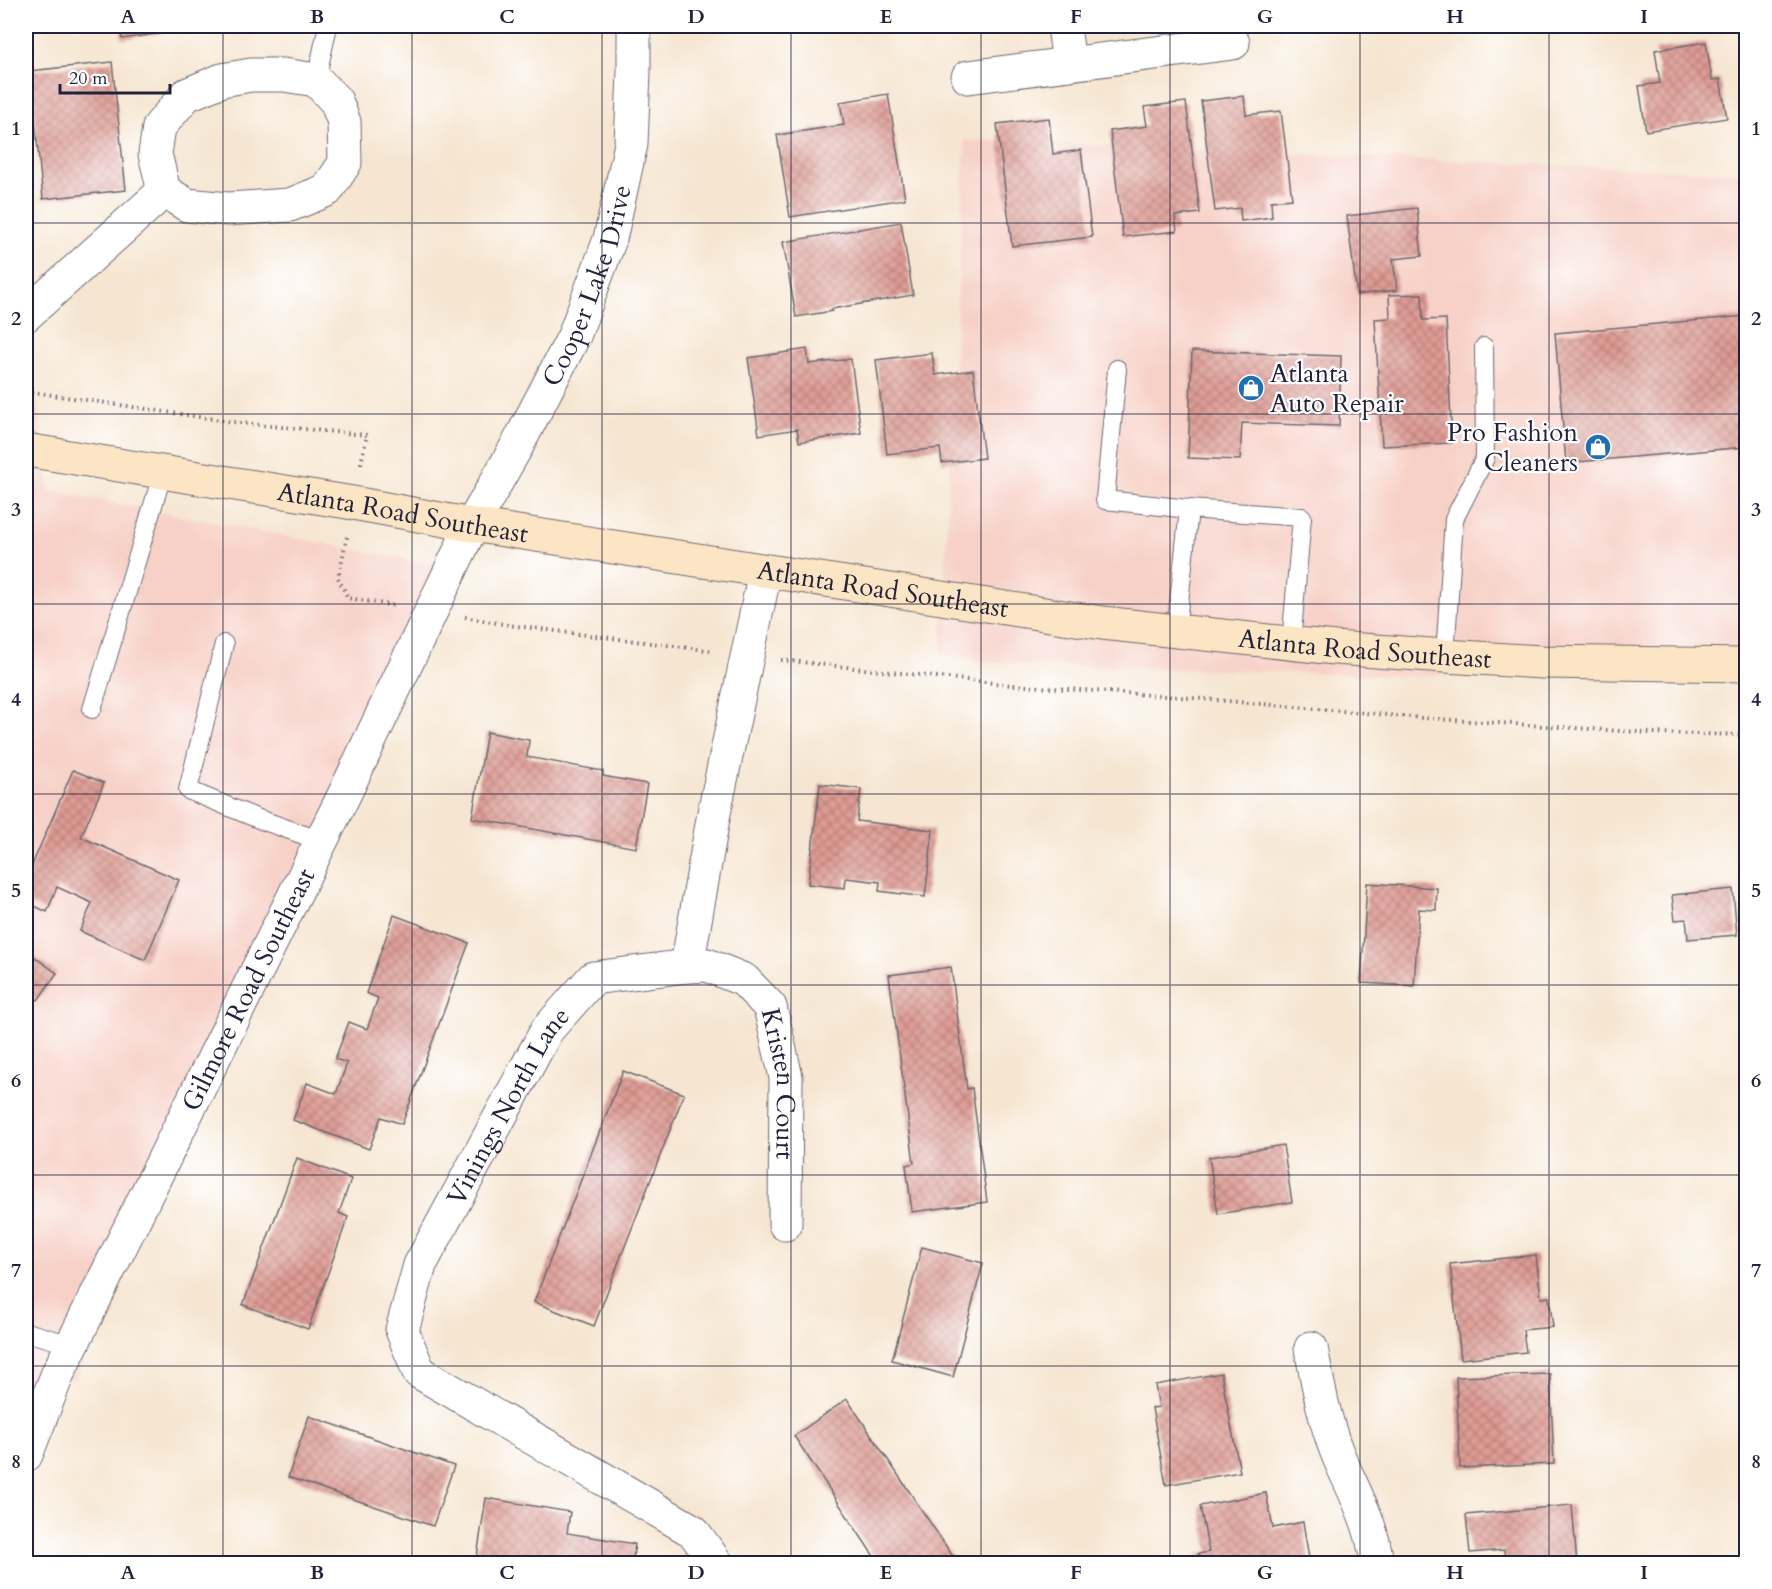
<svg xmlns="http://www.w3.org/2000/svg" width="1772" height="1589" font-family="Cardo,serif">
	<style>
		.built { fill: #f7d1c7 }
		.building { fill: url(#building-cross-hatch) }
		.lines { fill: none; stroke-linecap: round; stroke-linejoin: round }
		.service-casing { stroke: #6c6770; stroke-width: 20 }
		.minor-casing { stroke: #6c6770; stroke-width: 35 }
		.tertiary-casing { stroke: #6c6770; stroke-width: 35 }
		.secondary-casing { stroke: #6c6770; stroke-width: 35 }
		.path { stroke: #6c6770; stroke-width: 4; stroke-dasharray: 1.5 4.5; stroke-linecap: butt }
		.service { stroke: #fff; stroke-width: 18 }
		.minor { stroke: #fff; stroke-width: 33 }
		.tertiary { stroke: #fff; stroke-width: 33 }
		.secondary { stroke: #fce5c4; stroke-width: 33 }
		.grid { fill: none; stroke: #22223b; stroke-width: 1.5; stroke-opacity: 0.55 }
		.labels { text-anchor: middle; stroke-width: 4.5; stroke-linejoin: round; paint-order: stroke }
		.street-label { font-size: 26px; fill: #22223b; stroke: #fff }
		.poi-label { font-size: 26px; fill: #22223b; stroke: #fff; text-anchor: start }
		.neatline { fill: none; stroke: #22223b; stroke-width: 2 }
		.grid-label { font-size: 20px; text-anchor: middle; font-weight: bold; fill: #22223b }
	</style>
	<defs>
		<pattern id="building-cross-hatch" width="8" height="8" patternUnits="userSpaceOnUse" patternTransform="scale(1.5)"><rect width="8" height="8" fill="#df9c94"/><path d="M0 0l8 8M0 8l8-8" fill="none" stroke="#b47f7a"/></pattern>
	</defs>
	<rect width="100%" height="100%" fill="#fff"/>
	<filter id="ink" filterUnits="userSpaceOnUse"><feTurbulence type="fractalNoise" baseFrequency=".0167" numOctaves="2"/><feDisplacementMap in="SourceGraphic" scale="12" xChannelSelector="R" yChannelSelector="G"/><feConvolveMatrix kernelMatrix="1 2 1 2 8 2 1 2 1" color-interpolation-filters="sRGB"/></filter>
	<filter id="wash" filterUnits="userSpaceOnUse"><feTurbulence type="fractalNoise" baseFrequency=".008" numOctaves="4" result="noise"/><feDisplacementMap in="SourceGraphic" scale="24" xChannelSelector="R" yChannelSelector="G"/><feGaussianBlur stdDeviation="1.35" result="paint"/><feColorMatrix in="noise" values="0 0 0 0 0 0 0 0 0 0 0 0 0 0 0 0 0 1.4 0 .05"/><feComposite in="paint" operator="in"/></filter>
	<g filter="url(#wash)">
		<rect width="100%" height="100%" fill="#f6e6d1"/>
		<!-- built -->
		<g class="built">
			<path d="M965,140L1746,173V661L1408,676L992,663L941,654Z"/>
			<path d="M26,321L50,491L442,566L76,1378L26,1388Z"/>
		</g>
		<g id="blocks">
			<!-- building -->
			<g class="building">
				<path d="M120,26H213V27L197,29V28L122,39Z"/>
				<path d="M1706,42L1712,80L1720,79L1727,118L1646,131L1639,86L1660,83L1655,50Z"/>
				<path d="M112,62L126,190L43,199L30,71Z"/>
				<path d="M888,94L905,199L790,217L777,135L844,125L840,102Z"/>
				<path d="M1244,96L1246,115L1281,111L1292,199L1271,201L1272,217L1241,221L1240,208L1215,211L1201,101Z"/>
				<path d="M1186,102L1200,213L1175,216L1177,231L1123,237L1110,131L1147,126L1144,107Z"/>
				<path d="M1049,118L1053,154L1081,150L1092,237L1012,246L997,124Z"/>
				<path d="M1417,208L1422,256L1393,259L1397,290L1357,295L1347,216Z"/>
				<path d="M901,222L913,295L832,309V311L796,317L783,242Z"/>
				<path d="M1422,294L1423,320L1446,319L1452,443L1382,446L1375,319L1390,318L1389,295Z"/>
				<path d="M1746,316V447L1566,463L1555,333Z"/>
				<path d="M807,349L809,364L851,359L861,433L799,442L797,429L759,435L748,358Z"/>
				<path d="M1192,351L1341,356L1339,426L1242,423L1240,460L1188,458Z"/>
				<path d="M932,353L935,375L973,370L984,458L942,463L940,448L887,454L876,360Z"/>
				<path d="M487,732L529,740L527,757L603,771V776L647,784L636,848L472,818Z"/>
				<path d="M73,770L104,783L81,837L179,880L145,960L80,931L92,903L57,887L47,912L26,902V879Z"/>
				<path d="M820,784L861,789L857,821L933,830L925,897L879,891L880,882L846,878L845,888L808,884Z"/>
				<path d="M1367,883L1437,888L1436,910L1419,909L1414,986L1361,983Z"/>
				<path d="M1733,889L1737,935L1688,939L1686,919L1675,920L1672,895Z"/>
				<path d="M394,915L469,943L402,1124L381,1117L369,1149L293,1120L307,1083L336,1094L347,1063L335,1059L349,1022L367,1029L378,998L366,993Z"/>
				<path d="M26,951L57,973L38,1000L26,991Z"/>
				<path d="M951,967L967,1089L972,1088L987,1202L912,1212L906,1165L914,1163L889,975Z"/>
				<path d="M623,1071L684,1094L594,1326L534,1302Z"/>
				<path d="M1283,1145L1292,1202L1218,1214L1209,1157Z"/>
				<path d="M297,1158L351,1179L339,1213L348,1217L308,1329L243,1305Z"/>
				<path d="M922,1247L983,1263L953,1377L892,1360Z"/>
				<path d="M1536,1255L1541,1298L1549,1297L1553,1327L1523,1330L1526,1352L1461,1359L1450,1264Z"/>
				<path d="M1221,1373L1240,1472L1166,1485L1152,1408L1159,1407L1155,1385Z"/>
				<path d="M1550,1374L1554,1464L1460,1468L1456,1377Z"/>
				<path d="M847,1399L956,1561L951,1564H879L794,1436Z"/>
				<path d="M309,1416L454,1466L433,1526L288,1477Z"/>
				<path d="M1266,1493L1273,1528L1303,1522L1310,1564H1200L1198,1554L1209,1552L1200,1506Z"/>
				<path d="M486,1498L570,1512L567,1533L635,1544L632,1564L476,1563Z"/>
				<path d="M1572,1505L1577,1564H1505L1504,1550L1470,1553L1466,1515Z"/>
			</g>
		</g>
	</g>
	<g filter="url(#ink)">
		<use href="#blocks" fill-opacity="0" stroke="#6c6770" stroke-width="1.5"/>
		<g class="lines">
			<defs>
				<g id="service">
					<path d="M316,80L328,26"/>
					<path d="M1117,369L1105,500L1189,509L1302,517L1291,644"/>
					<path d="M1176,631L1189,509"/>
					<path d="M224,644L188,790L256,818L321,841"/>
					<path d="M1445,656L1454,519L1485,458L1484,347"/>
					<path d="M92,709L163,472"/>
					<path d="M26,1332L72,1345"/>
				</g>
				<g id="minor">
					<path d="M1064,26L1069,64"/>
					<path d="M251,75H284L316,80L336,101L344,122L345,163L327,190L290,205L228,209L187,205L164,191L155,154L159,127L186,95L222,80Z"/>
					<path d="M968,77L1233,43"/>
					<path d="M26,315L164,191"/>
					<path d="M687,966L714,813L765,572"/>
					<path d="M1311,1348C1318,1384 1324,1420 1338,1455C1354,1493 1372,1521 1377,1564"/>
					<path id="s1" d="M26,1455L58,1373L345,793L472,525"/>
					<path id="s2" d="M717,1564L693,1531L419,1372L402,1330L420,1265L547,1030L593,978L687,966L707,965L744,980L770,1007L786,1077L785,1224"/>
				</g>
				<g id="tertiary">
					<path id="s3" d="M472,525L518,444L574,336L610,239L631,144L634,72V26"/>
				</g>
				<g id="secondary">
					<path id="s4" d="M26,450L353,503L472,525L1102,623L1335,648L1445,656L1542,662L1746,665"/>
				</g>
			</defs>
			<!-- service casing -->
			<use href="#service" class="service-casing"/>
			<!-- minor casing -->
			<use href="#minor" class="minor-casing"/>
			<!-- tertiary casing -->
			<use href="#tertiary" class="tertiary-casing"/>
			<!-- secondary casing -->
			<use href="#secondary" class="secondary-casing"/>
			<!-- path -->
			<g class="path">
				<path d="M26,391L240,423L367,435L360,468"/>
				<path d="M347,537L338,578L348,598L396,606"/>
				<path d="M465,617L508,625L714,651"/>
				<path d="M781,660L1012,685L1192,698L1423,718L1651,733L1746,735"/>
			</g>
			<!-- service -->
			<use href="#service" class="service"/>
			<!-- minor -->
			<use href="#minor" class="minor"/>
			<!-- tertiary -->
			<use href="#tertiary" class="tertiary"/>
			<!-- secondary -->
			<use href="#secondary" class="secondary"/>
		</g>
	</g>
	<!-- grid -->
	<path class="grid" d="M223,26V1564M412,26V1564M602,26V1564M791,26V1564M981,26V1564M1170,26V1564M1360,26V1564M1549,26V1564M26,223H1746M26,414H1746M26,604H1746M26,794H1746M26,985H1746M26,1175H1746M26,1366H1746"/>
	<!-- icons -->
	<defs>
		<symbol id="shop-disc" viewBox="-11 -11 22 22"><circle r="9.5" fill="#1f6fb2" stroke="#fff"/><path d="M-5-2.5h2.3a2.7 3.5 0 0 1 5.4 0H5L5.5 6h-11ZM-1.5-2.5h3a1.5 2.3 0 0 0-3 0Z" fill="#fff"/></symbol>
	</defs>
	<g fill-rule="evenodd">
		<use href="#shop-disc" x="1236" y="373" width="30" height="30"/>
		<use href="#shop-disc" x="1583" y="432" width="30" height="30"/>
	</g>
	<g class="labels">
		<!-- street labels -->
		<g class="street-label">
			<text dy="9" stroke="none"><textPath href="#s3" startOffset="267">Cooper Lake Drive</textPath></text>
			<text dy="9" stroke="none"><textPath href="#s4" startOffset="382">Atlanta Road Southeast</textPath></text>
			<text dy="9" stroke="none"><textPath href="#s4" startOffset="868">Atlanta Road Southeast</textPath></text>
			<text dy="9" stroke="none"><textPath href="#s4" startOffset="1354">Atlanta Road Southeast</textPath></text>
			<text dy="9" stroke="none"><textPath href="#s1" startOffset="516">Gilmore Road Southeast</textPath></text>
			<text dy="9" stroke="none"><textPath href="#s2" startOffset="1077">Kristen Court</textPath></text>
			<text dy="9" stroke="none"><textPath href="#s2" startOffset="652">Vinings North Lane</textPath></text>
		</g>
		<!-- poi labels -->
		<g class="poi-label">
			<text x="1270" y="382">Atlanta<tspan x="1270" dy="30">Auto Repair</tspan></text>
			<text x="1578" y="441" text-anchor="end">Pro Fashion<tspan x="1578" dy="30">Cleaners</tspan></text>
		</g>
	</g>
	<!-- margin -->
	<rect width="1772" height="1589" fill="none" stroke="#fff" stroke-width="66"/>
	<!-- scale -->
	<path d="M60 84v9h110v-9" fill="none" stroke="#22223b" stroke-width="3"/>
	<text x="69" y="84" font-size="18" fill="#22223b" stroke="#ffffff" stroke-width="4.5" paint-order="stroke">20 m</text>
	<rect x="33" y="33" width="1706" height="1523" class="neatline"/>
	<g class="grid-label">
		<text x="128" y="23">A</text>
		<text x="317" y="23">B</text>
		<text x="507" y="23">C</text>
		<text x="696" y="23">D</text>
		<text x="886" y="23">E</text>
		<text x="1076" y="23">F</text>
		<text x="1265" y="23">G</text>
		<text x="1455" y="23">H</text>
		<text x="1644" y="23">I</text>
		<text x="16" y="135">1</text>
		<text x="1756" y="135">1</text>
		<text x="16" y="325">2</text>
		<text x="1756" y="325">2</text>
		<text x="16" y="516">3</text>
		<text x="1756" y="516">3</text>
		<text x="16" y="706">4</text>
		<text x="1756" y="706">4</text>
		<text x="16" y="897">5</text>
		<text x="1756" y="897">5</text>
		<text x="16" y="1087">6</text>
		<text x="1756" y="1087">6</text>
		<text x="16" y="1277">7</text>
		<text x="1756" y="1277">7</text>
		<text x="16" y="1468">8</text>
		<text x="1756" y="1468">8</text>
		<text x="128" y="1579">A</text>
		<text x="317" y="1579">B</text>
		<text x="507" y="1579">C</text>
		<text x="696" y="1579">D</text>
		<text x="886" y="1579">E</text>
		<text x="1076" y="1579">F</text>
		<text x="1265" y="1579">G</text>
		<text x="1455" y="1579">H</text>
		<text x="1644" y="1579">I</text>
	</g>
</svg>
